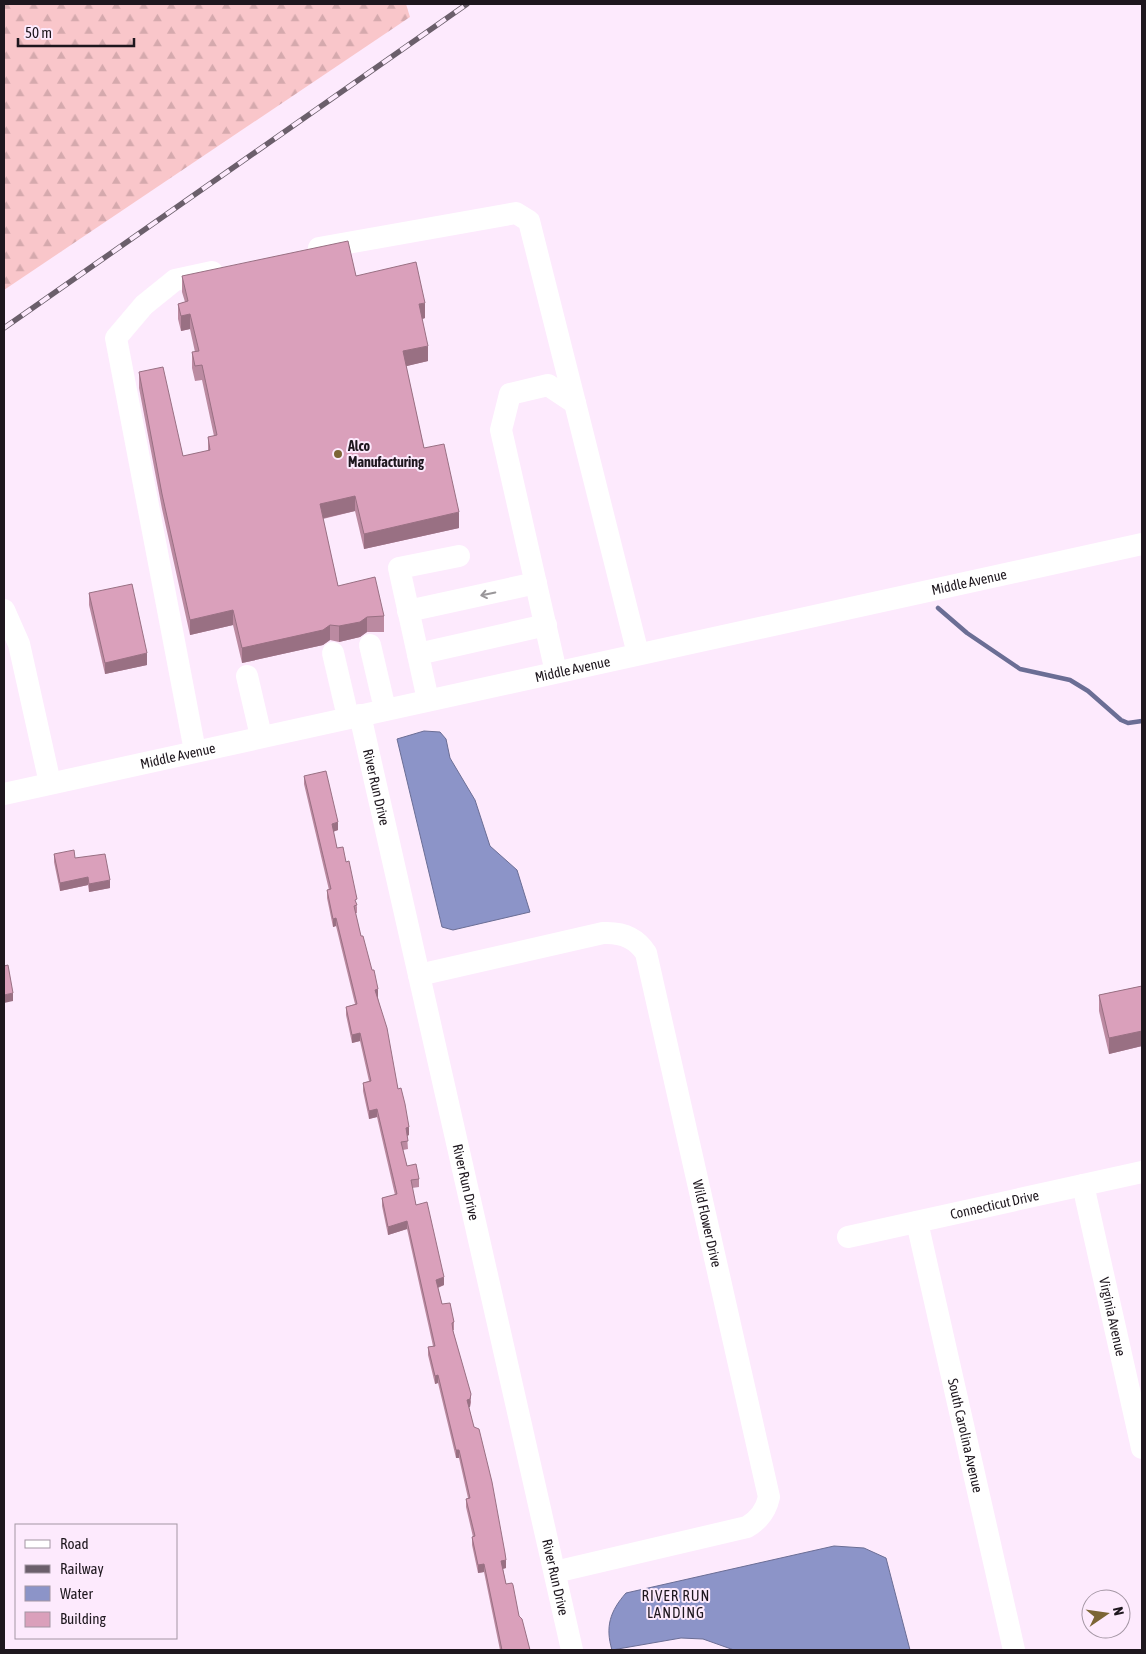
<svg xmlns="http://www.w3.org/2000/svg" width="1146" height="1654" font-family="'Asap Condensed',sans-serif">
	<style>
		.forest { fill: url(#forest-firs) }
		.water { fill: #8c94c8; stroke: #6b6e95 }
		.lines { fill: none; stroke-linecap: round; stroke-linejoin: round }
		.stream { stroke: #6b6e95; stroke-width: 4.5 }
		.minor { stroke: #fff; stroke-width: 22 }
		.rail-casing { stroke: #6b5f6b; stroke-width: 5.5 }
		.rail { stroke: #fdeafd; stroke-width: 4; stroke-dasharray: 11; stroke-linecap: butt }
		.wall { fill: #bb8aa1 }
		.shaded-wall { fill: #997083 }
		.building { fill: #daa0bb; stroke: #997083 }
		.oneway { stroke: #9a979a }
		.poi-dot { fill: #7c6535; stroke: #fdeafd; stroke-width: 2 }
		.labels { text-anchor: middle; stroke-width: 4; stroke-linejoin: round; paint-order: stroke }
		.poi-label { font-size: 14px; font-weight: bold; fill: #1e171e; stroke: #fdeafd; text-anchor: start }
		.street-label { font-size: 14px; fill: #1e171e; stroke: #fdeafd }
		.neighbourhood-label { font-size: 15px; letter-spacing: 1px; fill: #1e171e; stroke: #fdeafd }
	</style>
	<defs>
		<pattern id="forest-firs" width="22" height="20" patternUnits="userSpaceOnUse" patternTransform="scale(1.25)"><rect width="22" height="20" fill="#f9c6ca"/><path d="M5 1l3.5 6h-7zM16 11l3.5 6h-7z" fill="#d5a9ad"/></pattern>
	</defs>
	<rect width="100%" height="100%" fill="#fdeafd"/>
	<!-- forest -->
	<path class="forest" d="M4,4H406L410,17L4,290Z"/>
	<!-- water -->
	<g class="water">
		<path d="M424,731L440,732L446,739L450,758L475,800L490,846L517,870L530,912L453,930L442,927L397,739Z"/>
		<path d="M834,1546L864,1548L886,1558L910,1650H734L703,1639L681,1638L612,1650C605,1627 610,1611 626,1593Z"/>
	</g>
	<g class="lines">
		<!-- stream -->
		<path class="stream" d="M938,608L967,633L1020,669L1070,680L1088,691L1121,720L1128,723L1142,721"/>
		<!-- minor -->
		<g class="minor">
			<path d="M319,248L516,213L529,221L575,403"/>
			<path d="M4,610L19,644L50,783"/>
			<path d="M408,611L536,583"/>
			<path d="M370,645L385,709"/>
			<path d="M333,653L348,717"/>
			<path d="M418,654L546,625"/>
			<path d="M556,672L501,430L510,394L548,385L575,403L638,654"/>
			<path d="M247,676L261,736"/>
			<path d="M428,700L399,568L459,556"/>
			<path id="s1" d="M360,715L572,1650"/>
			<path d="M195,751L116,338L144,305L175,280L212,272"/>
			<path id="s2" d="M4,794L1142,544"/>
			<path id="s3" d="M419,975L603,933C621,932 636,937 646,953L769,1497C766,1511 759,1520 747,1527L555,1572"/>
			<path id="s4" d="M1083,1185L1142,1448"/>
			<path id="s5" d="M917,1222L1014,1650"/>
			<path id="s6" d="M848,1237L1142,1172"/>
		</g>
		<defs>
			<path id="rail" d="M4,328L467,4"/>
		</defs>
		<!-- rail casing -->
		<use href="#rail" class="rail-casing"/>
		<!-- rail -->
		<use href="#rail" class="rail"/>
	</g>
	<!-- wall -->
	<g class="wall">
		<path d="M182,276H356L425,318L422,319L428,361L406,366L424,448L459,528L364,549L355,511L323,519L338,586L384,616V632H367L360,637L339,642L330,640L323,645L242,663L233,625L190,635L162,509L139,388V372L183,456L208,451V437L214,436L202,380L195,381L192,368V352H195L190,329L181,331L178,319V304L185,302L182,292Z"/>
		<path d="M89,593L147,665L105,674L89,605Z"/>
		<path d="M304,776L338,830L333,832L337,848L357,907V913H355L361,936L378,997V998L398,1089L409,1135L407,1136L408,1149L403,1150L407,1166L419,1179V1187L412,1188L416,1205L444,1285L438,1288L442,1304L454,1322V1330H453L471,1402L470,1407H469L506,1568L503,1569L506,1584L519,1616L530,1650H500L484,1572L478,1573L472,1545V1537H473L466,1507V1499L468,1498L459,1458H456L438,1383L435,1384L428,1355V1347L433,1346L407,1229L388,1235L382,1206V1198L395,1195L377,1117L369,1119L363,1091V1083L369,1081L360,1041L352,1043L346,1015V1007L355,1004L336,926L333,927L327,898V890H329L304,784Z"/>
		<path d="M54,854L75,858L110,888L89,892L88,885L60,891L54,862Z"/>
		<path d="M1142,986V1046L1109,1054L1099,1011V995Z"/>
	</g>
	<!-- shaded-wall -->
	<g class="shaded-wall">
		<path d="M425,303V318L419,320V304Z"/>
		<path d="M190,314V329L181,331V316Z"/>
		<path d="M428,346V361L403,367V351Z"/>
		<path d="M355,496V511L320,519V504Z"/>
		<path d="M459,512V528L364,549V534Z"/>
		<path d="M233,610V625L190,635V620Z"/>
		<path d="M367,617V632L360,637L339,642V626Z"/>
		<path d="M330,625V640L323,645L242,663V648Z"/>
		<path d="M147,653V665L105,674V663Z"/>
		<path d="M338,822V830L332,832V824Z"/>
		<path d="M88,877V885L60,891V883Z"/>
		<path d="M110,880V888L89,892V884Z"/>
		<path d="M336,918V926L333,927V919Z"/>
		<path d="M378,989V997L375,998V990Z"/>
		<path d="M13,993V1001L4,1003V995Z"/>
		<path d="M1142,1031V1046L1109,1054V1038Z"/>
		<path d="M360,1033V1041L352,1043V1035Z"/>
		<path d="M377,1109V1117L369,1119V1111Z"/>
		<path d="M409,1127V1135L406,1136V1128Z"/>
		<path d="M407,1221V1229L388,1235V1227Z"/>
		<path d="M444,1277V1285L436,1288V1280Z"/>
		<path d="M438,1375V1383L435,1384V1376Z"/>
		<path d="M471,1394L470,1407L467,1408V1400Z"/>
		<rect x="456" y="1450" width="3" height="8"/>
		<path d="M506,1560V1568L501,1569V1561Z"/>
		<path d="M484,1564V1572L478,1573V1565Z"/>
	</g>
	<!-- building -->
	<g class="building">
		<path d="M348,241L356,276L416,262L425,303L419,304L428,346L403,351L424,448L444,444L459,512L364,534L355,496L320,504L338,586L375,577L384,616L367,617L360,622L339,626L330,625L323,630L242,648L233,610L190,620L162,494L139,372L163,367L183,456L210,450L208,437L217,435L202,365L195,366L192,352L199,351L190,314L181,316L178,304L188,301L182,276Z"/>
		<path d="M132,584L147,653L105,663L89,593Z"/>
		<path d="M326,771L338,822L332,824L337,848L343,847L346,862L349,861L357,899L355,900L357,905L354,906L361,936H363L372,970H374L378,989L375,990L387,1028L398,1089L401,1088L405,1104L409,1127L406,1128L408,1141L401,1142L407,1166L416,1164L419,1179L411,1180L416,1205L427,1202L444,1277L436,1280L442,1304L450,1303L454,1322L452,1323L453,1331L471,1394L470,1399L467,1400L474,1427L479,1429L492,1482L505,1553L506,1560L501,1561L506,1584L512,1583L513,1585L519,1616L522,1619L530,1650H502L484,1564L478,1565L472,1537L475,1536L466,1499L470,1498L459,1450H456L438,1375L435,1376L428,1347L435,1346L407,1221L388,1227L382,1198L397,1194L377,1109L369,1111L363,1083L371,1081L360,1033L352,1035L346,1007L357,1004L336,918L333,919L327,890L331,889L304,776Z"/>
		<path d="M74,850L75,858L105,854L110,880L89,884L88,877L60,883L54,854Z"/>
		<path d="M8,965L13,993L4,995V966Z"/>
		<path d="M1142,986V1031L1109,1038L1099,995Z"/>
	</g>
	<!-- one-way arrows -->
	<defs><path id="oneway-shaft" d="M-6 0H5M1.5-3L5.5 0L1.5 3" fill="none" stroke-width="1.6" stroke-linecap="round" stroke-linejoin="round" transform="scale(1.25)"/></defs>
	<use class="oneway" href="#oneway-shaft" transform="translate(488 594) rotate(168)"/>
	<!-- markers -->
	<circle class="poi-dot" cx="338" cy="454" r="5"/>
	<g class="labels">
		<!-- poi labels -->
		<g class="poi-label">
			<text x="348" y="451">Alco<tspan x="348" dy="16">Manufacturing</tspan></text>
		</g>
		<!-- street labels -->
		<g class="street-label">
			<text dy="5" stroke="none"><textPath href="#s2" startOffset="988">Middle Avenue</textPath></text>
			<text dy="5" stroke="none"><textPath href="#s2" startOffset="582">Middle Avenue</textPath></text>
			<text dy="5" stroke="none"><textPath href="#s2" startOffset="178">Middle Avenue</textPath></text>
			<text dy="5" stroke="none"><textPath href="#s1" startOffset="74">River Run Drive</textPath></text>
			<text dy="5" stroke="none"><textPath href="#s1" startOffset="479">River Run Drive</textPath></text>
			<text dy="5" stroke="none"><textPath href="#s6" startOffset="150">Connecticut Drive</textPath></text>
			<text dy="5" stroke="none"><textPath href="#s3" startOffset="516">Wild Flower Drive</textPath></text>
			<text dy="5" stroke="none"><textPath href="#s4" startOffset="135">Virginia Avenue</textPath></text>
			<text dy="5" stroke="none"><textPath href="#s5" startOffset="219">South Carolina Avenue</textPath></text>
			<text dy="5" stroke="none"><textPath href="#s1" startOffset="884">River Run Drive</textPath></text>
		</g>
		<!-- neighbourhood labels -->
		<g class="neighbourhood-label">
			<text x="676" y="1601">RIVER RUN<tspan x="676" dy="17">LANDING</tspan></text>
		</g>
	</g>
	<!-- border -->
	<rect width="1146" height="1654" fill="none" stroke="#1e171e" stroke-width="10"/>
	<!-- legend -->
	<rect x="15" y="1524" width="162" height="115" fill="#fdeafd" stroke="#a496a4"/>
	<rect x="25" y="1540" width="25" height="8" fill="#ffffff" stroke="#a496a4"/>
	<text x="60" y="1549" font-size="15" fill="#1e171e">Road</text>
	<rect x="25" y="1565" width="25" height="8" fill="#6b5f6b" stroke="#a496a4"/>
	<text x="60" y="1574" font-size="15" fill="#1e171e">Railway</text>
	<rect x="25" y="1586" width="25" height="15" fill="#8c94c8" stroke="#a496a4"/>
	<text x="60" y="1599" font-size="15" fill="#1e171e">Water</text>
	<rect x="25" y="1612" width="25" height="15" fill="#daa0bb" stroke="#a496a4"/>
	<text x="60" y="1624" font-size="15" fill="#1e171e">Building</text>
	<!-- north arrow -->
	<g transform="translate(1106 1614) rotate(77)"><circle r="24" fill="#fdeafd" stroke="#a496a4"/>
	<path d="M0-4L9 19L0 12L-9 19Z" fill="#7c6535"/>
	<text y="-8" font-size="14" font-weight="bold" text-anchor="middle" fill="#1e171e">N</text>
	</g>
	<!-- scale -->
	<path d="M18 38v8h116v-8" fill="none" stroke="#1e171e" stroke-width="2.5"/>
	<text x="25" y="38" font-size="15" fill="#1e171e" stroke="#fdeafd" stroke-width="4" paint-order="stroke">50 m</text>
</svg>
